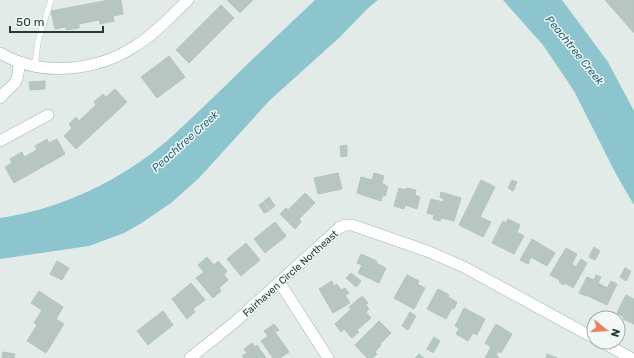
<svg xmlns="http://www.w3.org/2000/svg" width="634" height="358" font-family="Rubik,sans-serif">
	<style>
		.water { fill: #8cc5ce }
		.building { fill: #b7c6c0; stroke: #b4c5be }
		.lines { fill: none; stroke-linecap: round; stroke-linejoin: round }
		.service-casing { stroke: #a5b3ae; stroke-width: 6 }
		.minor-casing { stroke: #a5b3ae; stroke-width: 12 }
		.service { stroke: #fff; stroke-width: 5.5 }
		.minor { stroke: #fff; stroke-width: 11 }
		.labels { text-anchor: middle; stroke-width: 3; stroke-linejoin: round; paint-order: stroke }
		.street-label { font-size: 10px; fill: #223c34; stroke: #f2f8f5 }
		.water-label { font-size: 11px; font-style: italic; fill: #1f6875; stroke: #f2f8f5 }
	</style>
	<rect width="100%" height="100%" fill="#e2ebe7"/>
	<!-- water -->
	<g class="water">
		<path d="M315,0H378L367,9L340,37L270,100L199,178L171,203L140,224L124,233L89,246L0,259V218C61,209 122,180 168,140C187,123 205,105 223,88C254,58 284,29 315,0Z"/>
		<path d="M503,0H562L608,62L634,111V205L616,174L574,91L543,45Z"/>
	</g>
	<!-- building -->
	<g class="building">
		<path d="M109,0H121L123,14L113,16L114,21L100,24L99,20L79,24V28L66,30V27L55,29L51,11Z"/>
		<path d="M227,0H253L240,13Z"/>
		<path d="M605,0H634V33Z"/>
		<path d="M221,5L234,18L189,63L176,50Z"/>
		<path d="M169,56L185,77L157,98L141,77Z"/>
		<path d="M45,81V89L30,90L29,82Z"/>
		<path d="M115,89L127,102L76,149L64,136L72,128L69,124L76,117L79,121L96,105L94,102L103,94L106,97Z"/>
		<path d="M47,139L49,143L57,139L65,154L14,183L5,167L12,163L10,159L22,152L24,157L37,150L35,146Z"/>
		<path d="M347,145V156L341,157L340,146Z"/>
		<path d="M338,173L342,189L318,194L314,178Z"/>
		<path d="M374,173L384,176L382,183L388,187L385,196L383,195L381,201L357,193L361,177L372,180Z"/>
		<path d="M481,180L495,187L480,217L491,222L483,237L459,225Z"/>
		<path d="M512,180L517,182L513,191L508,188Z"/>
		<path d="M399,188L405,190L406,188L416,190L415,195L420,197L417,209L405,205L404,209L394,206Z"/>
		<path d="M441,192L461,198L454,221L441,218L440,221L433,219L434,215L427,213L431,199L443,202L444,199L440,197Z"/>
		<path d="M305,193L315,203L299,219L301,222L295,229L280,214L286,208L288,210Z"/>
		<path d="M269,197L275,206L270,210L264,201Z"/>
		<path d="M263,202L269,211L264,213L259,205Z"/>
		<path d="M508,219L520,225L517,232L524,236L514,254L492,243L503,221L506,223Z"/>
		<path d="M275,222L286,236L265,253L254,239Z"/>
		<path d="M532,239L555,253L547,266L531,257L528,264L520,260Z"/>
		<path d="M246,243L260,260L241,276L227,259Z"/>
		<path d="M594,247L600,251L595,260L589,257Z"/>
		<path d="M566,248L577,254L572,264L576,267L581,259L587,263L573,288L565,283L564,285L559,282L560,280L550,275Z"/>
		<path d="M361,254L377,261L376,263L386,268L379,283L358,273L362,265L357,263Z"/>
		<path d="M207,257L214,265L218,261L227,271L224,275L228,280L219,288L221,291L213,298L196,278L204,272L198,265Z"/>
		<path d="M57,261L69,268L62,280L50,274Z"/>
		<path d="M625,268L631,271L626,281L620,277Z"/>
		<path d="M351,273L361,281L356,287L346,278Z"/>
		<path d="M407,275L419,281L417,284L425,288L414,309L394,298Z"/>
		<path d="M596,275L601,277L598,283L607,288L611,281L617,284L607,305L586,295V296L579,293L587,277L594,280Z"/>
		<path d="M332,281L334,286L337,284L341,290L345,288L349,293L345,295L350,303L333,313L319,289Z"/>
		<path d="M191,283L205,300L193,309L195,312L187,319L172,299Z"/>
		<path d="M438,289L449,295L448,297L457,302L454,309L452,308L446,319L427,309Z"/>
		<path d="M39,291L63,307L56,319L64,324L46,353L27,341L37,325L34,323L42,310L31,303Z"/>
		<path d="M626,295L634,299V324L623,319L624,317L617,313Z"/>
		<path d="M362,296L368,303L366,305L369,309L366,312L371,318L357,330L359,332L352,338L344,329L341,332L335,324L351,309L349,307Z"/>
		<path d="M464,308L485,319L477,335L473,333L468,341L456,334L459,328L455,326Z"/>
		<path d="M163,311L173,325L148,345L137,331Z"/>
		<path d="M410,312L416,316L408,330L402,326Z"/>
		<path d="M379,321L391,333L380,344L381,345L375,352L377,354L373,358H367L355,345Z"/>
		<path d="M274,324L279,330L275,332L289,352L280,358H273L261,341L268,336L264,331Z"/>
		<path d="M496,324L512,334L501,353L499,351L496,355L499,357L498,358H485L491,347L485,343Z"/>
		<path d="M434,337L440,341L433,353L427,349Z"/>
		<path d="M252,343L255,347L257,345L266,358H244L242,356L247,353L244,349Z"/>
		<path d="M3,352L15,354L14,358H2Z"/>
		<path d="M419,354L424,358H415Z"/>
		<path d="M547,354L557,358H546Z"/>
	</g>
	<g class="lines">
		<defs>
			<path id="service" d="M35,66L38,41L51,0"/>
			<g id="minor">
				<path d="M0,53C42,78 98,71 137,45C156,33 172,15 188,0"/>
				<path d="M0,98C15,80 18,88 19,62"/>
				<path d="M0,141L48,115"/>
				<path d="M280,283L328,358"/>
				<path d="M602,342L631,358"/>
				<path d="M190,358L235,322L339,228L345,225H352L427,251L464,267L594,338"/>
			</g>
		</defs>
		<!-- service casing -->
		<use href="#service" class="service-casing"/>
		<!-- minor casing -->
		<use href="#minor" class="minor-casing"/>
		<!-- service -->
		<use href="#service" class="service"/>
		<!-- minor -->
		<use href="#minor" class="minor"/>
	</g>
	<g class="labels">
		<!-- street labels -->
		<g class="street-label">
			<text transform="translate(290 273) rotate(-42)" y="4">Fairhaven Circle Northeast</text>
		</g>
		<!-- water labels -->
		<g class="water-label">
			<text transform="translate(575 50) rotate(51)" y="4">Peachtree Creek</text>
			<text transform="translate(185 141) rotate(-42)" y="4">Peachtree Creek</text>
		</g>
	</g>
	<!-- north arrow -->
	<g transform="translate(606 330) rotate(107)"><circle r="19" fill="#f2f8f5" stroke="#9fada8"/>
	<path d="M0-3L7 15L0 10L-7 15Z" fill="#ec7f5f"/>
	<text y="-6" font-size="11" font-weight="bold" text-anchor="middle" fill="#223c34">N</text>
	</g>
	<!-- scale -->
	<path d="M10 26v6h93v-6" fill="none" stroke="#223c34" stroke-width="2"/>
	<text x="16" y="26" font-size="12" fill="#223c34" stroke="#f2f8f5" stroke-width="3" paint-order="stroke">50 m</text>
</svg>
